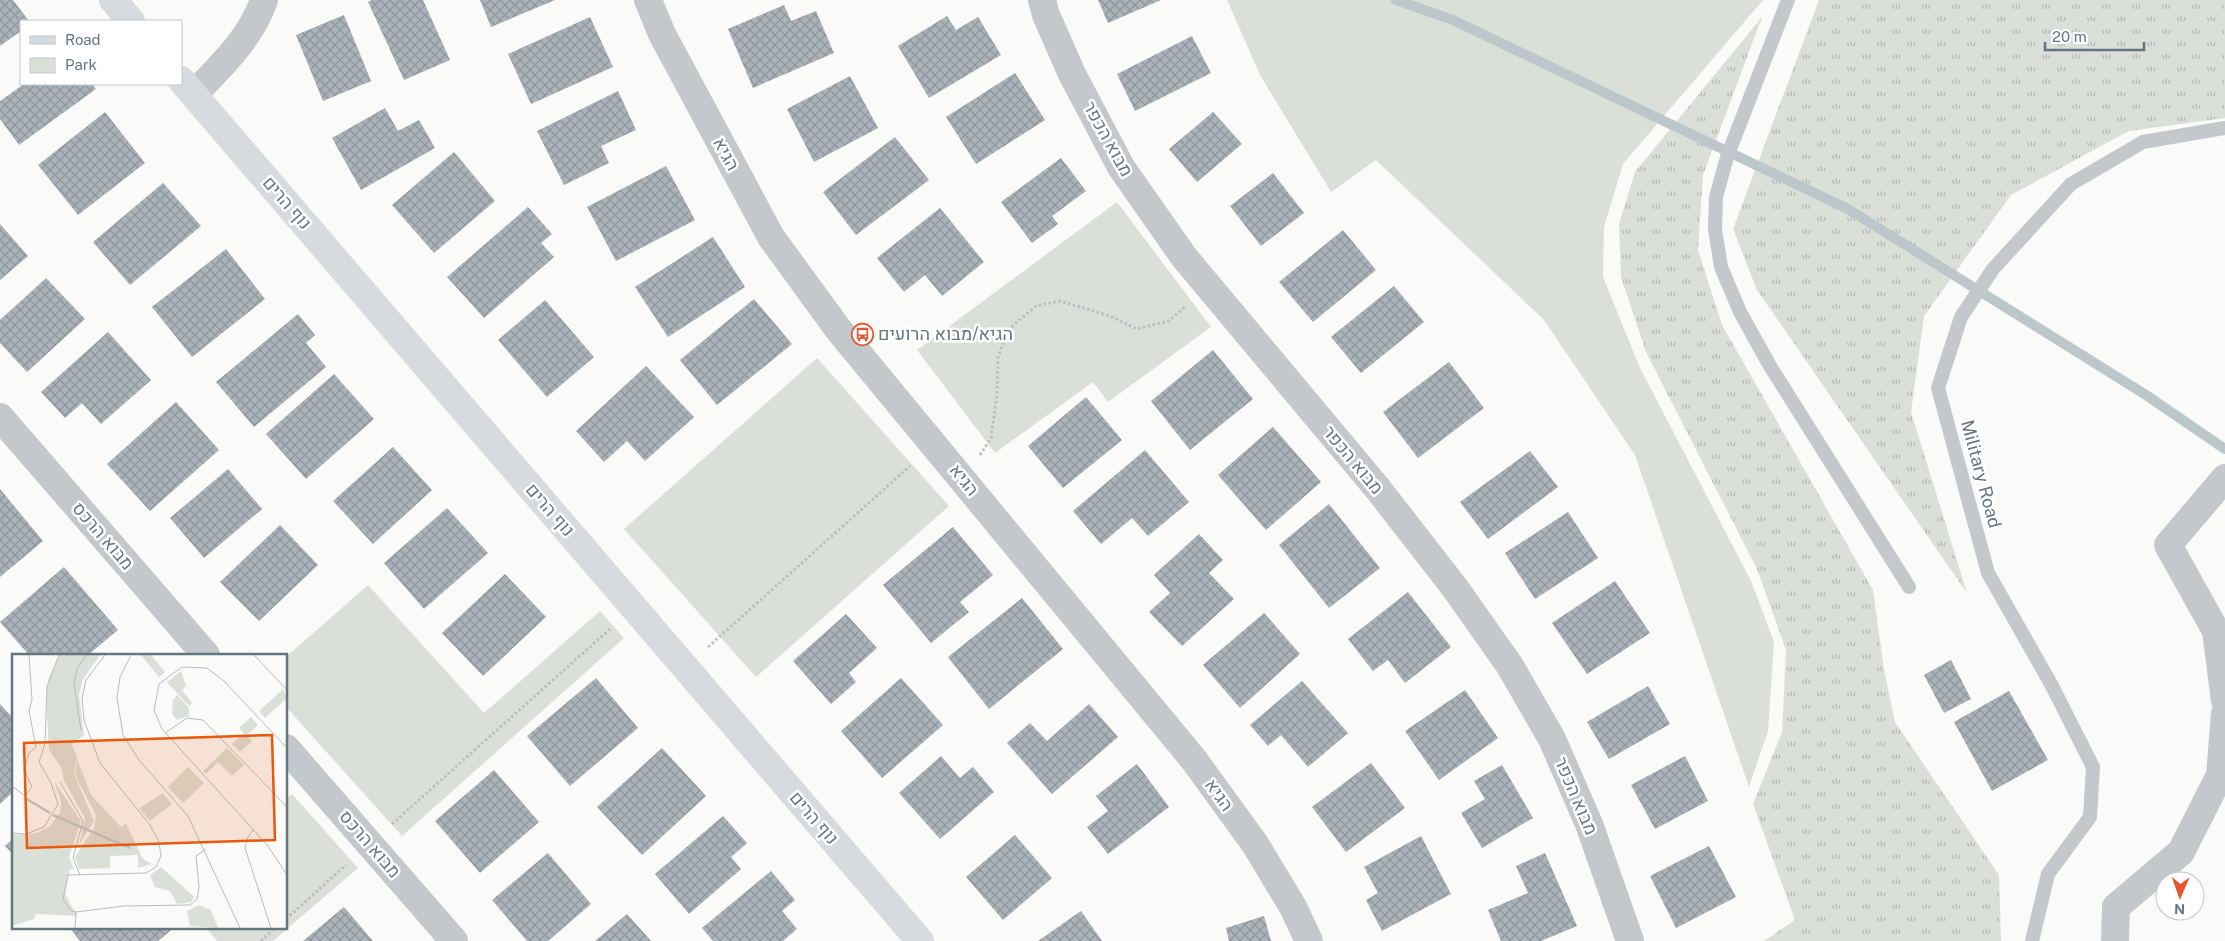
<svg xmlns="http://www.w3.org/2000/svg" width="2225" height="941" font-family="'Public Sans',Heebo,sans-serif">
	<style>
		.grass { fill: url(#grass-tufts) }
		.green { fill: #dadfd7 }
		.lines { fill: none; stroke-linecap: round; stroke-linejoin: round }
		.stream { stroke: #bbc7cb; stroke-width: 10 }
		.building { fill: url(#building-cross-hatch) }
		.path { stroke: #bbbfc2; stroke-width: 3; stroke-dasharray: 2.5 2.5; stroke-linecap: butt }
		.lane { stroke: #c3c8cc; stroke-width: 14 }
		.street { stroke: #c3c8cc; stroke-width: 28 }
		.secondary { stroke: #d6dbdf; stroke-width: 28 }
		.labels { text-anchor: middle; stroke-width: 5; stroke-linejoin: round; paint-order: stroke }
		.street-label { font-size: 18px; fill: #657683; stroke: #fff }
		.poi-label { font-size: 18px; fill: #657683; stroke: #fff; text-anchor: start }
		.inset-river { fill: none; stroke: #bbc7cb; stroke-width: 2.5 }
		.inset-road { fill: none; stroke: #b5bdc2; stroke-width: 1 }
		.view { fill: #e8590c; fill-opacity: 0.15; stroke: #e8590c; stroke-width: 2.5 }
		.inset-edge { fill: none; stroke: #657683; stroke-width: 2.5 }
	</style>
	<defs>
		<pattern id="grass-tufts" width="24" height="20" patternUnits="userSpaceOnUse" patternTransform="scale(1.25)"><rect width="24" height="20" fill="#dadfd7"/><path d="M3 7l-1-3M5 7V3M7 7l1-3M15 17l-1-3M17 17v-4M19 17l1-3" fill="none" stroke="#b4b9b4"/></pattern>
		<pattern id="building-cross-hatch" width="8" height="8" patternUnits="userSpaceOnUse" patternTransform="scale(1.25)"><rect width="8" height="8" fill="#aab3b9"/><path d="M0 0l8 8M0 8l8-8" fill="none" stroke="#8e969c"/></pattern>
	</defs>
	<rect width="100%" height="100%" fill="#fafaf8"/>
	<!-- grass -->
	<g class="grass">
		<path d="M1819,0H2225V118L2129,131L2011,195L1924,316L1911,412L1967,593L1757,290L1733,229Z"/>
		<path d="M1762,17L1703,175L1698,250L1722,325L1873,590L1884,670L1895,722L1999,875L2001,941H1764L1795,920L1753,804L1782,732L1786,650L1757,569L1646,352L1621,277L1619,224L1635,172Z"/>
	</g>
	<!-- green -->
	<g class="green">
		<path d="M1227,0H1763L1623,164L1604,227L1603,277L1640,368L1751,581L1774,642L1768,731L1749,787L1635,455L1544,320L1376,160L1331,192L1260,75Z"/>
		<path d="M1117,202L1211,327L1108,402L1093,382L995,453L917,350Z"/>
		<path d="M817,358L949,506L756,677L624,529Z"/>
		<path d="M368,585L484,713L600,611L624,638L402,836L286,707V657Z"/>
		<path d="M292,794L358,868L273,941H217L205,927H286V799Z"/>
	</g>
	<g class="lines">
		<!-- stream -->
		<path class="stream" d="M1396,0L1453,20L1848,209L2146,395L2225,449"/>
	</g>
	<!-- building -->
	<g class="building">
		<path d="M0,0H13L29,21H21V31L0,46Z"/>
		<path d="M372,0H423L450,60L404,80L368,2Z"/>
		<path d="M480,0H555L491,27Z"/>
		<path d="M1098,0H1161L1108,23Z"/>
		<path d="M784,5L791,21L816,11L834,53L753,88L728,29Z"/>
		<path d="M344,15L371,81L323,101L296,35Z"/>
		<path d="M947,16L956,30L978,17L1001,55L929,98L898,46Z"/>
		<path d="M590,17L613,67L531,104L508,54Z"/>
		<path d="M1192,36L1211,73L1135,111L1117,74Z"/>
		<path d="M1015,73L1045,120L976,164L946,117Z"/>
		<path d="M850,76L878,128L814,162L787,109Z"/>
		<path d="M24,84H92L96,89L19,145L0,119V101Z"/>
		<path d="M618,91L636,130L601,146L609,163L564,185L537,131Z"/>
		<path d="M385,108L398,131L419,120L435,148L361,190L332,138Z"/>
		<path d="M105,112L145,163L78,215L38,165Z"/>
		<path d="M1213,112L1242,144L1197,182L1169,149Z"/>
		<path d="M895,137L929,180L856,235L823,192Z"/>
		<path d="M454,152L495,201L434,253L392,205Z"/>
		<path d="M1061,158L1086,191L1052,216L1058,224L1032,243L1001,202Z"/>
		<path d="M666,166L695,220L616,261L587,207Z"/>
		<path d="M1273,173L1304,213L1261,246L1230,206Z"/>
		<path d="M163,183L201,226L130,285L93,242Z"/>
		<path d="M528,207L552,234L541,243L554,257L484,318L447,277Z"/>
		<path d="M940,208L984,262L942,296L925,275L904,292L877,258Z"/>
		<path d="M0,224L28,256L0,280Z"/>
		<path d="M1343,230L1376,270L1313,322L1279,282Z"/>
		<path d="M713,237L745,287L668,337L635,287Z"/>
		<path d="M226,249L265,299L192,357L152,307Z"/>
		<path d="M46,278L85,319L27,372L0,343V320Z"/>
		<path d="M1394,286L1424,322L1361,373L1331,337Z"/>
		<path d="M754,299L792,344L717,405L680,360Z"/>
		<path d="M545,300L594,357L547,397L498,340Z"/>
		<path d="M298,314L315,335L306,343L326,367L254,427L216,382Z"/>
		<path d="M108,332L151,380L101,424L82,403L65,418L41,392Z"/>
		<path d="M1213,350L1253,399L1190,450L1151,401Z"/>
		<path d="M1449,362L1484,408L1418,458L1383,412Z"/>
		<path d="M646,366L694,417L645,461L627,441L604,462L576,431Z"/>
		<path d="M334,374L374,419L306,479L266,434Z"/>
		<path d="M1086,397L1122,440L1063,488L1028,446Z"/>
		<path d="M176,402L219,450L150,511L107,464Z"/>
		<path d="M1273,427L1321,482L1266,530L1218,475Z"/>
		<path d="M393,447L432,490L373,544L333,501Z"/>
		<path d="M1145,450L1189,502L1148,536L1132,518L1101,544L1073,511Z"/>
		<path d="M1530,451L1558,487L1488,539L1460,502Z"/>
		<path d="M228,469L262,509L204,558L170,518Z"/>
		<path d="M0,489L43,541L0,577Z"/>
		<path d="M1329,504L1380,568L1329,608L1279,545Z"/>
		<path d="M447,508L488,553L424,609L384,563Z"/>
		<path d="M1568,512L1598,558L1535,599L1505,553Z"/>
		<path d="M280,525L318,565L259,621L220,582Z"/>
		<path d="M953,527L993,575L960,602L969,612L931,643L883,585Z"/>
		<path d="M1199,534L1223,560L1209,573L1234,599L1182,646L1149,612L1170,593L1154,575Z"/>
		<path d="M64,567L118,630L88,655H29L0,622Z"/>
		<path d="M505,574L546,617L483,676L442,633Z"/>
		<path d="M1615,581L1650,633L1587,674L1552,623Z"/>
		<path d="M1408,592L1451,647L1405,683L1388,660L1373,671L1348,639Z"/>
		<path d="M1022,598L1063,649L989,709L948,657Z"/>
		<path d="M1264,613L1300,654L1240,708L1203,665Z"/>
		<path d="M846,614L877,648L849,673L856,682L831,704L793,661Z"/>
		<path d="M1951,660L1971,699L1944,713L1924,675Z"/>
		<path d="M596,678L638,728L570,786L527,736Z"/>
		<path d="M901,678L943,725L882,778L841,731Z"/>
		<path d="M1302,681L1348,733L1308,767L1281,735L1268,746L1250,725Z"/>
		<path d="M1648,686L1670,724L1609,759L1587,722Z"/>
		<path d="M1465,690L1498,738L1439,780L1405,731Z"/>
		<path d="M2009,691L2048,760L1992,791L1954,722Z"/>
		<path d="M0,704L14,719V791L0,804Z"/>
		<path d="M1089,704L1118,737L1052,794L1007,743L1030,723L1047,741Z"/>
		<path d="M662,748L706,796L642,855L597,807Z"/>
		<path d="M941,756L960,778L973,767L994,792L940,839L899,793Z"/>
		<path d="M1685,756L1708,801L1655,829L1631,785Z"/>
		<path d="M1371,763L1405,808L1346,852L1312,807Z"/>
		<path d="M1137,764L1169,807L1108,854L1087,827L1108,811L1096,796Z"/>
		<path d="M1502,765L1533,818L1482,848L1461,813L1485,799L1474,781Z"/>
		<path d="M494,770L539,822L480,873L435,821Z"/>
		<path d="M723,816L747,843L731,857L741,869L689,914L655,874Z"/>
		<path d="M1015,835L1052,878L1003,920L966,877Z"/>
		<path d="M1421,836L1451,894L1382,931L1366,900L1378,893L1364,867Z"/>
		<path d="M14,838V855L5,846Z"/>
		<path d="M1709,846L1736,897L1676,928L1650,876Z"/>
		<path d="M548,853L591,904L548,941H527L492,900Z"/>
		<path d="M1545,853L1577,926L1541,941H1501L1488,910L1528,893L1516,866Z"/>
		<path d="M771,871L795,900L782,911L797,929L783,941H713L702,928Z"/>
		<path d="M344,907L373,941H303Z"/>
		<path d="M1081,911L1102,941H1038Z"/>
		<path d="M627,914L651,941H595Z"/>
		<path d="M1264,916L1271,941H1229L1226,928Z"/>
		<path d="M69,927H175L158,941H80Z"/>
	</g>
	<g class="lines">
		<!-- path -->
		<g class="path">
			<path d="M980,455L991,438L997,394L998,357L1009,329L1036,306L1060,301L1110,316L1137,329L1169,321L1185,307"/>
			<path d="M708,647L910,466"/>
			<path d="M392,824L611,628"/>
			<path d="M286,919L346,865"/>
			<path d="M261,941L276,927"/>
		</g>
		<!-- lane -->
		<g class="lane">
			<path d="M1788,0L1727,157L1716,197L1715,229L1721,267L1740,312L1770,366L1909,587"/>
			<path d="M2032,941L2048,874L2090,817L2093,767L2051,684L1988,573L1938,388L1961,317L1993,269L2071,184L2143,142L2225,128"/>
		</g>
		<!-- street -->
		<g class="street">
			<path d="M648,0L662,34L771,237L838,329L1194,760L1255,844L1293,907L1309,941"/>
			<path d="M1042,0L1046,15L1072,74L1121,167L1184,257L1378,489L1455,588L1510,666L1552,739L1589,824L1630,941"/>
			<path d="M194,94C221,66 251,38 264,0"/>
			<path d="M0,417L206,655"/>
			<path d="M2225,478L2168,545L2216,631L2225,701"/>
			<path d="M286,748L454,941"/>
			<path d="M2115,941L2116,907L2181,852L2220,775L2225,714"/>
		</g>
		<!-- secondary -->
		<g class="secondary">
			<path d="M113,0L131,21"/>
			<path d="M181,80L920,941"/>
		</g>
	</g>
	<!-- icons -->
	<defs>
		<symbol id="bus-ring" viewBox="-11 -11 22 22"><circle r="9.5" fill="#fff" stroke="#e4572e" stroke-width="1.5"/><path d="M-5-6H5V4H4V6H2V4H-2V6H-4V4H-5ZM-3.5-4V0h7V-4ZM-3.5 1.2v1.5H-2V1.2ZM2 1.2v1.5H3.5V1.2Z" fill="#e4572e"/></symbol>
	</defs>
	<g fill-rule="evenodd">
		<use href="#bus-ring" x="850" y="322" width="25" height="25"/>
	</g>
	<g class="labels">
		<!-- street labels -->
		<g class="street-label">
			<text transform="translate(1108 139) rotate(61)" y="6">מבוא הכפר</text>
			<text transform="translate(726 154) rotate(61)" y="6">הגיא</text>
			<text transform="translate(287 203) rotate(49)" y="6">נוף הרים</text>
			<text transform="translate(1353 460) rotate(50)" y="6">מבוא הכפר</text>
			<text transform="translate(1981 474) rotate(75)" y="6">Military Road</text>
			<text transform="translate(964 480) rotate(51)" y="6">הגיא</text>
			<text transform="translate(550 510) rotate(49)" y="6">נוף הרים</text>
			<text transform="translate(103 536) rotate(49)" y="6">מבוא הרכס</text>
			<text transform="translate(1219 795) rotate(54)" y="6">הגיא</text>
			<text transform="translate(1576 796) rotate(67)" y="6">מבוא הכפר</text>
			<text transform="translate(814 818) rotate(49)" y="6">נוף הרים</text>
			<text transform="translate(370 844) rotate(49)" y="6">מבוא הרכס</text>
		</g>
		<!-- poi labels -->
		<g class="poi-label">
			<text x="878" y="340">הגיא/מבוא הרועים</text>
		</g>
	</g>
	<!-- overview -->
	<g transform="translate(12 654)">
		<rect width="275" height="275" fill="#fafaf8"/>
		<path d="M48,1H88L71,25L67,41L72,81L60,90L65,103L62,120L82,167L67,191L73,164L52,127L49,113L37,96L34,43L37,24ZM165,41L177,54V62L165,66L160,60L161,46ZM42,127L69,167L57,203L62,215H58L53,240L65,262L24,260L22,265L0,272V181L25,179L38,172L48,158L49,147Z" fill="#dadfd7"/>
		<path d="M129,1H139L153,18L147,23ZM169,17L174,32L170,36L180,49L177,52L155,28ZM271,35L275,44L253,64L247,57ZM239,63L246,71L235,81L240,87L228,98L220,90L232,79L227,74ZM215,94L232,111L220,122L206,108L194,120L191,117ZM65,105L79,141L109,173L114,169L131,205L140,210L126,214V201L98,202V214L67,215L63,203L82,174L84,161L63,121ZM176,113L192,129L171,149L156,133ZM151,139L160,150L138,167L127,154ZM149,213L182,243L179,248L165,250L158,237L143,233L138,221ZM187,251L199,256L206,274L178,272L175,257Z" fill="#dadfd7"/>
		<path class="inset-river" d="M13,144L38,159M41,161L118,194"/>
		<path class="inset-road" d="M119,1L108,23L105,44L111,81L127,106L176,162L228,274M242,1L275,36M69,76L62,30L65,15L74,1M153,79L175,64L191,66L275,153M275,94L211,26L195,14L170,13L147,30L142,56L150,75L256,192L275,221M48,128L71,167L61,204L68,221M0,132L13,142L20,133L12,116L17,99L24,93L17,57L20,46L17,1M241,176L235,185L233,194L259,274M0,179L14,180L32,173L46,150L39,129L27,108L33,90L35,32L47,1M64,258L112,252L178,251L185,245L187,233L184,202L194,195M63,274L64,258L58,256L51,245L56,221L134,219L144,213L149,202L147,188L138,171L88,109L72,66L70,44L74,26L93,1"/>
		<path class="view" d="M260,81L263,186L15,194L12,89Z"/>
		<rect width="275" height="275" class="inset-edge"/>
	</g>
	<!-- legend -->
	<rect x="20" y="20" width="162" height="65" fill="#ffffff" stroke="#c1c8cd"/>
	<rect x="30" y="36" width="25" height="8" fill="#d6dbdf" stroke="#c1c8cd"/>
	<text x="65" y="45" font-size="15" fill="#657683">Road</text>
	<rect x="30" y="58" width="25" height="15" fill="#dadfd7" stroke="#c1c8cd"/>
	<text x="65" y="70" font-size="15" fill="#657683">Park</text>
	<!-- north arrow -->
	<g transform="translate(2180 896) rotate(182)"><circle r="24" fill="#ffffff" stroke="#c1c8cd"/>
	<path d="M0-4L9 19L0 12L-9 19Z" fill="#e4572e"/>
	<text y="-8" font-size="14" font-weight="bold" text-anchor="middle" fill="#657683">N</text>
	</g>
	<!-- scale -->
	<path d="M2045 42v8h99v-8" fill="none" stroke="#657683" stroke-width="2.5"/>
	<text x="2052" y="42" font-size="15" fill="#657683" stroke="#ffffff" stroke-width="4" paint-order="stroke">20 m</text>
</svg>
